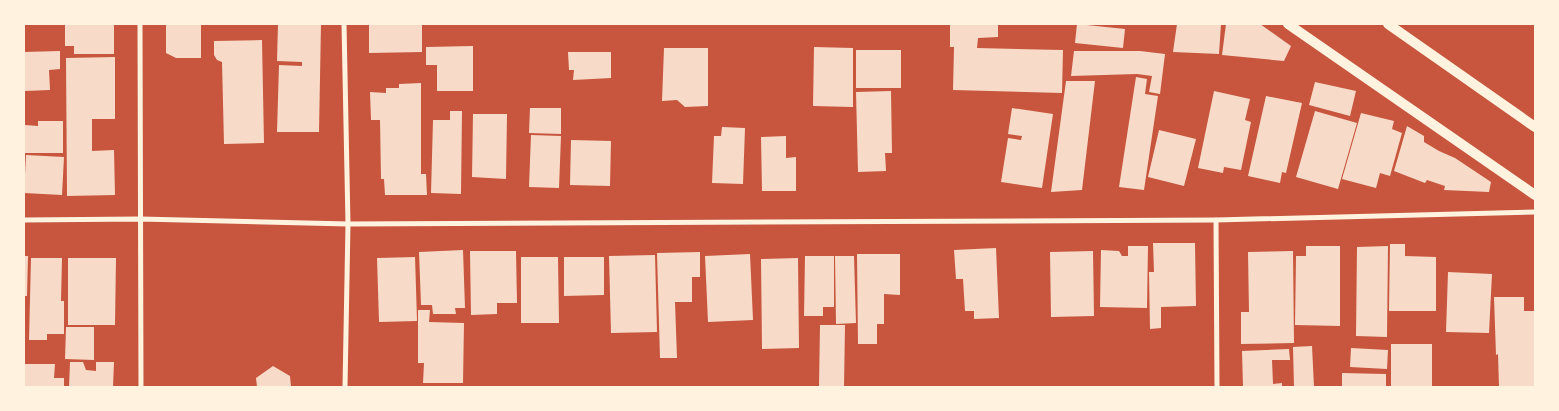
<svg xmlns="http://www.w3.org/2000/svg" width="1559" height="411" font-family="'Archivo Narrow',sans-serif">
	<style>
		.building { fill: #f7dbc8 }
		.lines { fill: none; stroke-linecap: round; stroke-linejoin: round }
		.minor { stroke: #fff3e0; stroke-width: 5 }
		.secondary { stroke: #fff3e0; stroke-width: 10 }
	</style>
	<rect width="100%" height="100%" fill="#c8553d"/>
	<!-- building -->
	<g class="building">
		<path d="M65,24H114V54H74V46H65Z"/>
		<path d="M166,24H201V58H176L166,53Z"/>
		<path d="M278,24H321L319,132H277L279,65L302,66V62L277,61Z"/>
		<path d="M369,24H422V52L369,53Z"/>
		<path d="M950,24H998V37L978,38L977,48L1063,50L1062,93L953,90L954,47H950Z"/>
		<path d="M1077,24L1125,29L1123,48L1075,43Z"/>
		<path d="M1177,24H1221L1219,54L1173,52Z"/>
		<path d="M1226,24H1260L1291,46L1284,61L1222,55Z"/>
		<path d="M262,40L264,143L224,144L222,62L217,60L214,55V41Z"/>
		<path d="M473,46V91H437V65H426V47Z"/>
		<path d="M814,47L853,48V107L813,106Z"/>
		<path d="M664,48H708V106L685,107L677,100L662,101Z"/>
		<rect x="856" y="50" width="45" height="38"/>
		<path d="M60,51V69L49,70L50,90L24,91V52Z"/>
		<path d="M1074,51H1140L1165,54L1160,94L1149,92L1152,76L1137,74L1071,76Z"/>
		<path d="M568,52H611V78L573,80L574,70H569Z"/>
		<path d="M115,57V119H92V151L114,150L115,195L67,196L66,58Z"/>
		<path d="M1136,77L1147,79L1145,94L1158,96L1144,190L1119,187Z"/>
		<path d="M1066,81H1095L1082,190L1051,192Z"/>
		<path d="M1315,82L1356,91L1350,116L1309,105Z"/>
		<path d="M421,83V174H426L427,195H385L384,179H381L380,120H371L370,92L386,93V88H399V84Z"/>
		<path d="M891,91L892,153H885L886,171L858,172L856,92Z"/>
		<path d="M1214,91L1250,99L1245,120L1251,122L1241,170L1224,167L1223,173L1198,168Z"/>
		<path d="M1266,96L1302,103L1286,173L1282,172L1280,183L1248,176Z"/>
		<path d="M530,108H561V134L529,133Z"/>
		<path d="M1012,108L1053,114L1042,188L1001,182L1008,138L1021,140L1022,136L1008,134Z"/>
		<path d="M450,111H462L461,194L431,193L433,120H450Z"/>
		<path d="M1315,111L1357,123L1338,189L1296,177Z"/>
		<path d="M1361,113L1394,121L1392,129L1402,133L1390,176L1380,173L1376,188L1342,179Z"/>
		<path d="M473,114H507L506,179L472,177Z"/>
		<path d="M38,121H63V153H25V125L38,126Z"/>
		<path d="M1407,126L1424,136V142L1439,151L1455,158L1491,182L1489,192L1444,190L1445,186L1427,180L1425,183L1394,171Z"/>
		<path d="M722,127L745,128L743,184L712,183L714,136H721Z"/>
		<path d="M1159,130L1196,139L1184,186L1148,177Z"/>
		<path d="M531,135L561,136L559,188L529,187Z"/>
		<path d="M786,136V158L796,157V191H762L761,137Z"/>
		<path d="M571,140L611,141L610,186L570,185Z"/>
		<path d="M26,155L64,157L62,195L24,193Z"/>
		<path d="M1153,243H1195L1196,306L1161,307V328L1150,329L1149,272H1154Z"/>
		<path d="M1390,244H1405V256L1436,257V311H1389Z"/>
		<path d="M1128,246H1148L1147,308L1100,307L1101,250L1119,251L1122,256H1128Z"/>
		<path d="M1306,246H1340V326L1295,325L1296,256H1306Z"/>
		<path d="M1388,246L1387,337L1356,336L1357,247Z"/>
		<path d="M996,248L999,318L974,319V311H965L963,279H956L954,250Z"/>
		<path d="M463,250L465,308H455L456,314H433L432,305H421L419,252Z"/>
		<path d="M470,251H516L517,303H497V314L471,315Z"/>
		<path d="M1093,251L1094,316L1051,317L1050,252Z"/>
		<path d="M1293,251L1294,343L1241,344V312H1249L1248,252Z"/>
		<path d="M700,252V277H692V302H675L677,358H660L657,253Z"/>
		<path d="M750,254L753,320L708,322L705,256Z"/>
		<path d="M857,254H900V295L884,294V324H877V344H858Z"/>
		<path d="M655,255L657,332L611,333L609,256Z"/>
		<path d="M24,256H28L27,296H24Z"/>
		<path d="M805,256H834V307H823V316H804Z"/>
		<path d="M835,256H854L856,323L836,324Z"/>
		<path d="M415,257L417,321L379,322L377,258Z"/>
		<path d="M521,257H558L559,323H521Z"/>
		<path d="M564,257H604V295L564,296Z"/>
		<path d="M31,258H62L61,301H64V334H47V340H29Z"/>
		<path d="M68,258H116L115,325H68Z"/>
		<path d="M798,258L799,348L762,349L761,259Z"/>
		<path d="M1448,272L1492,274L1489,333L1446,332Z"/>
		<path d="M1494,297H1524V311H1535V387H1499L1498,354L1496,355Z"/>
		<path d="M418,310H430L429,322L464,323L463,383H423L424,363H418Z"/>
		<path d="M820,325H845L844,387H819Z"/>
		<path d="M66,327H94V360L65,359Z"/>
		<rect x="1391" y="344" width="41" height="43"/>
		<path d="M1312,346L1314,387H1294L1293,347Z"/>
		<path d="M1351,348L1388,350L1387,369L1350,367Z"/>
		<path d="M1289,349L1290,360H1272L1273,384L1282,383V387H1243L1242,351Z"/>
		<path d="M70,362H83L86,370L96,371V362H114L113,387H69Z"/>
		<path d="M24,364H55L54,378H64V387H24Z"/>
		<path d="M273,366L290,376L291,387H257L256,378Z"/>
		<path d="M1342,373L1386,374V387H1342Z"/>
	</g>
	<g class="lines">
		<!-- minor -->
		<g class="minor">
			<path d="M140,24L141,387"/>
			<path d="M344,24L348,224L345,387"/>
			<path d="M24,220L140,219L348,224L1216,220L1535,212"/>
			<path d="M1216,220L1217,387"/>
		</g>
		<!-- secondary -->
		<g class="secondary">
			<path d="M1288,24L1535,195"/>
			<path d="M1388,24L1535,127"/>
		</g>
	</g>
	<!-- border -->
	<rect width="1559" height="411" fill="none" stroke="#fff3e0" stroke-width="50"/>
</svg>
